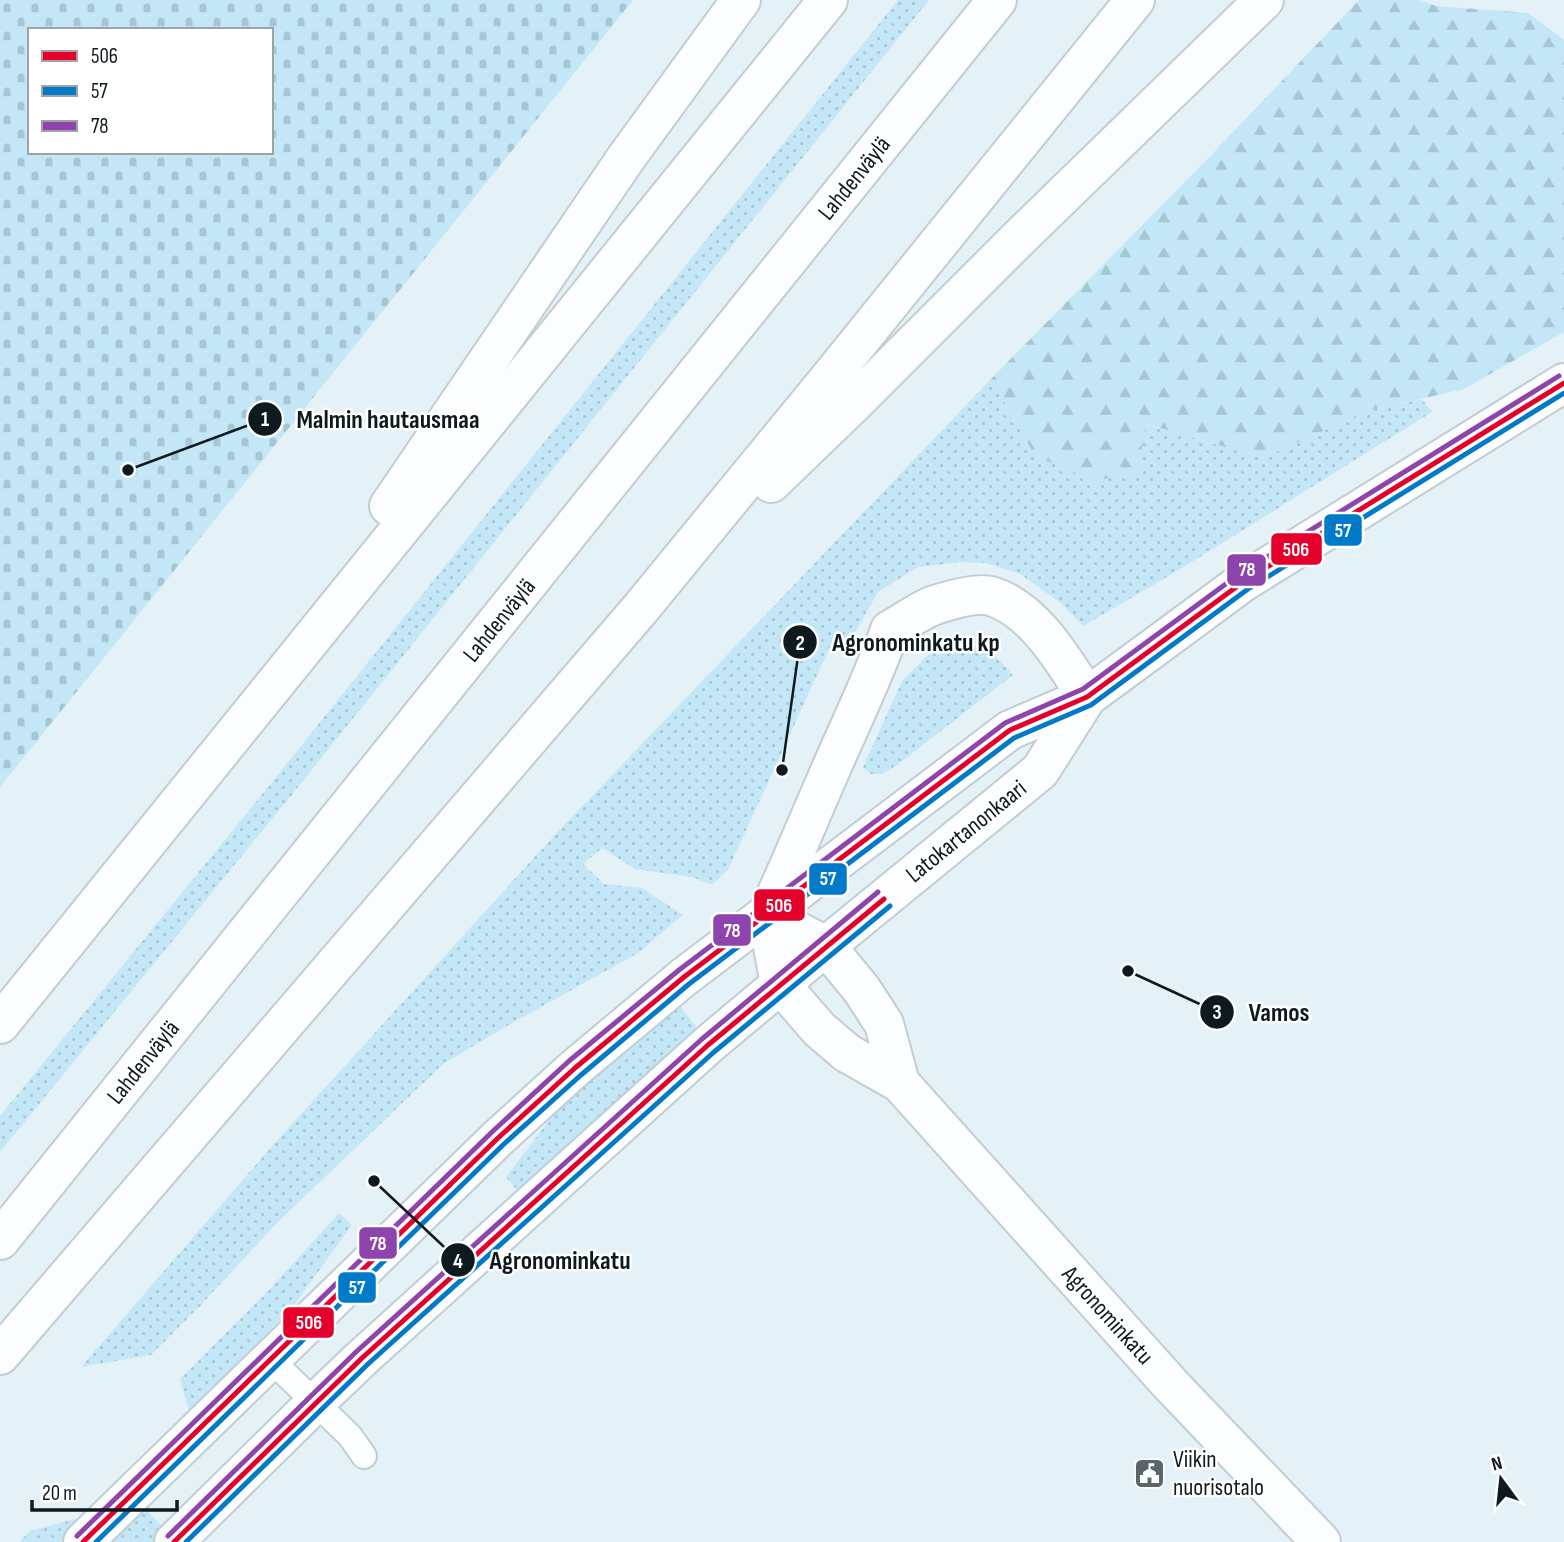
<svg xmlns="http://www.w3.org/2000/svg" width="1564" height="1542" font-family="'Sofia Sans Condensed',sans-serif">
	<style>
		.grass { fill: url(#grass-dots) }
		.forest { fill: url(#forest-firs) }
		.cemetery { fill: url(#cemetery-stones); fill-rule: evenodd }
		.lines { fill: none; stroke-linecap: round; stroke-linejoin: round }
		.lane-casing { stroke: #c2cdd2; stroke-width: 28 }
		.street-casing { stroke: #c2cdd2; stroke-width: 42 }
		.secondary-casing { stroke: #c2cdd2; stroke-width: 42 }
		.highway-casing { stroke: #c2cdd2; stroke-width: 42 }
		.lane { stroke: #fbfdfe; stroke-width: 24 }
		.street { stroke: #fbfdfe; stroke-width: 38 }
		.secondary { stroke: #fbfdfe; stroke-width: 38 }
		.highway { stroke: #fbfdfe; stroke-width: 38 }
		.bus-1-casing { stroke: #fff; stroke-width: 10 }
		.bus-2-casing { stroke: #fff; stroke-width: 10 }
		.bus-3-casing { stroke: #fff; stroke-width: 10 }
		.bus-1 { stroke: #e4002b; stroke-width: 5 }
		.bus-2 { stroke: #007ac9; stroke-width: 5 }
		.bus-3 { stroke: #8e44ad; stroke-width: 5 }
		.labels { text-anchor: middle; stroke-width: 5; stroke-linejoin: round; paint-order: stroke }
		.street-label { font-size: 24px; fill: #0f1a1f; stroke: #fff }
		.poi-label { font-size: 24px; fill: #0f1a1f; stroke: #fff; text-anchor: start }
		.leader { fill: none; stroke: #0f1a1f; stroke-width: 2.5 }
		.callout-dot { fill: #0f1a1f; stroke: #fff; stroke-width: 2.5 }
		.mark-label { font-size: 21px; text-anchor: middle; font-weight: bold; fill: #fff }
		.callout-label { font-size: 26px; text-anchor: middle; font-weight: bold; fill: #0f1a1f; stroke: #fff; stroke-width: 5; stroke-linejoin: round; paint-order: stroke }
		.line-badge { stroke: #fff; stroke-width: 2.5 }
		.badge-label { font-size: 19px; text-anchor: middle; font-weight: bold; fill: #fff }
	</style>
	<defs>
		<pattern id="grass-dots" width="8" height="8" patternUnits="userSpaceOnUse" patternTransform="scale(1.75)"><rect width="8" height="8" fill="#c4e7f8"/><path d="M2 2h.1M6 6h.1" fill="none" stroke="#a7c6d4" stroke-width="1.8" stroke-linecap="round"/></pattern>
		<pattern id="forest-firs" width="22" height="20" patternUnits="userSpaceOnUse" patternTransform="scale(1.75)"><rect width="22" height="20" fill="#c4e7f8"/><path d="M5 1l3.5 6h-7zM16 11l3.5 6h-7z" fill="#a7c6d4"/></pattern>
		<pattern id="cemetery-stones" width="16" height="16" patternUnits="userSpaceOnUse" patternTransform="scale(1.75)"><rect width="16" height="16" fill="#c4e7f8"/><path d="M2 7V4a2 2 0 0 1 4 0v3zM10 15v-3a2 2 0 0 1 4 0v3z" fill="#a7c6d4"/></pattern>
	</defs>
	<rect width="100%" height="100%" fill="#e4f1f7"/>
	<!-- grass -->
	<g class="grass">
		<path d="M898,0H929L290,797L0,1152V1116L277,776Z"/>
		<path d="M991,379L1035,456L1145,424L1263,458L1367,411L1422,399L1432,412L1179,570L1083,626L1061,603L1020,574L986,563L961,562L918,567L878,592L849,643L834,638L728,870L712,885L692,877L635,869L602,848L583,864L604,884L642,888L683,915L638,953L514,1022L443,1064L276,1224L200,1306L151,1355L81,1367L273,1145L551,839Z"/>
		<path d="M963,643L992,653L1013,675L897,765L882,774H871L863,767L902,681L932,651Z"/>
		<path d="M679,1005L701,1033L517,1190L506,1177L557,1110L578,1088Z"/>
		<path d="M339,1213L352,1225L294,1305L190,1414L180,1379L269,1290Z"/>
		<path d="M141,1504L165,1529L152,1542H108Z"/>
		<path d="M86,1516L60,1542H19L30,1531Z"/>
	</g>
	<!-- forest -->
	<path class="forest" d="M1359,0H1420L1436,6L1528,13L1564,40V332L1464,389L1367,411L1263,458L1146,424L1138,472L1095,481L1035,456L991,379L1216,150Z"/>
	<!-- cemetery -->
	<path class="cemetery" d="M0,0H633L0,787ZM30,30H271V152H30Z"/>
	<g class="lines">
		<defs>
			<path id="lane" d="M270,1359L350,1436L364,1456"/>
			<g id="street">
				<path d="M767,915L780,984L819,1029L847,1053L900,1083L1172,1386L1321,1542"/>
				<path d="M767,915C788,870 807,824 827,778C848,729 872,681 890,630C904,622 918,612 932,606C947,601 976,592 991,596C1034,609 1064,661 1087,697"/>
				<path d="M767,915L826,946L862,990L884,1024L900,1083"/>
			</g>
			<g id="secondary">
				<path d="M83,1542L498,1138L575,1068L684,977L1010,730L1087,697L1243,582L1564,383"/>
				<path d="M174,1542L316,1402L362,1358L708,1045L826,946L1040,771L1087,697"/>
			</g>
			<g id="highway">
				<path d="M771,483L855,402L1018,239L1264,0"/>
				<path d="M389,506L626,158L741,0"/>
				<path d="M0,1024L828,0"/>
				<path d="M0,1240L997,0"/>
				<path d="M0,1355L641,608L828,380L1135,0"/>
			</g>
		</defs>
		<!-- lane casing -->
		<use href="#lane" class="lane-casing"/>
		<!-- street casing -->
		<use href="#street" class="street-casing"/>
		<!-- secondary casing -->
		<use href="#secondary" class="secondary-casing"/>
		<!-- highway casing -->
		<use href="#highway" class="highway-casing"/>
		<!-- lane -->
		<use href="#lane" class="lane"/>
		<!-- street -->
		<use href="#street" class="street"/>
		<!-- secondary -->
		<use href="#secondary" class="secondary"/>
		<!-- highway -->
		<use href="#highway" class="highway"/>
		<defs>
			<g id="bus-1">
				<path d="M83,1542L498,1138L575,1068L684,977L1010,730L1087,697L1243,582L1564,383"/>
				<path d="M174,1542L362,1358L708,1045L884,899"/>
			</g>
			<g id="bus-2">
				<path d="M96,1542L504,1144L581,1075L689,984L1014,738L1091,705L1248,589L1564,393"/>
				<path d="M186,1542L368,1364L714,1052L890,906"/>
			</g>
			<g id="bus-3">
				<path d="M77,1536L492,1132L569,1061L679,970L1005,723L1083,689L1238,575L1559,376"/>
				<path d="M168,1536L356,1352L702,1039L878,892"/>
			</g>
		</defs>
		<!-- bus-1 casing -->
		<use href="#bus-1" class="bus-1-casing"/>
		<!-- bus-2 casing -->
		<use href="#bus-2" class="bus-2-casing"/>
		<!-- bus-3 casing -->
		<use href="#bus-3" class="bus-3-casing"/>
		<!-- bus-1 -->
		<use href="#bus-1" class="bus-1"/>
		<!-- bus-2 -->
		<use href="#bus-2" class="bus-2"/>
		<!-- bus-3 -->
		<use href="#bus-3" class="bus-3"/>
	</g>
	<!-- icons -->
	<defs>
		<symbol id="civic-square" viewBox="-11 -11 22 22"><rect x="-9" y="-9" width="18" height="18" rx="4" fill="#5a656b" stroke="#fff"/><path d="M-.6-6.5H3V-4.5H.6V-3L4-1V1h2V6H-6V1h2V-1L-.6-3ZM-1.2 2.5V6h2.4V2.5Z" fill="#fff"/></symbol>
	</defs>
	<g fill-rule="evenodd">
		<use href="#civic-square" x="1132" y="1456" width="35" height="35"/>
	</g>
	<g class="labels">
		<!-- street labels -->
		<g class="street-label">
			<text transform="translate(854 178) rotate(-51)" y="8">Lahdenväylä</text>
			<text transform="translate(499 620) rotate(-51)" y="8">Lahdenväylä</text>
			<text transform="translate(966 831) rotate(-39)" y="8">Latokartanonkaari</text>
			<text transform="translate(143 1062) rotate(-51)" y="8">Lahdenväylä</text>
			<text transform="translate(1108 1315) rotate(48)" y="8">Agronominkatu</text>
		</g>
		<!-- poi labels -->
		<g class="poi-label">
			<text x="1173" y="1467">Viikin<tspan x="1173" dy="28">nuorisotalo</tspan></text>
		</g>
	</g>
	<!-- callouts -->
	<path class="leader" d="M128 470L265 419M782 770L800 642M1128 971L1217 1012M374 1181L458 1260"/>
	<g class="callout-dot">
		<circle cx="128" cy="470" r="7"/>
		<circle cx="782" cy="770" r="7"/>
		<circle cx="1128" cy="971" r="7"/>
		<circle cx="374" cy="1181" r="7"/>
		<circle cx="265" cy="419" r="18"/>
		<circle cx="800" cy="642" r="18"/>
		<circle cx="1217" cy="1012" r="18"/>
		<circle cx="458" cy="1260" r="18"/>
	</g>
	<g class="mark-label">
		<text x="265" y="426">1</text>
		<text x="800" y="650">2</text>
		<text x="1217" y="1019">3</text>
		<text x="458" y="1268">4</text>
	</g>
	<g class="callout-label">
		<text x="388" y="428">Malmin hautausmaa</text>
		<text x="916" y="651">Agronominkatu kp</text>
		<text x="1279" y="1021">Vamos</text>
		<text x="560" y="1269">Agronominkatu</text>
	</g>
	<g class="line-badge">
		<rect x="1323" y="513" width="40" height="34" rx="7" fill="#007ac9"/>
		<rect x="1270" y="532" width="53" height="34" rx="7" fill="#e4002b"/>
		<rect x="1226" y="553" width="41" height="34" rx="7" fill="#8e44ad"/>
		<rect x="808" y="862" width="40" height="34" rx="7" fill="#007ac9"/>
		<rect x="753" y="888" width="53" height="34" rx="7" fill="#e4002b"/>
		<rect x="712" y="913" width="40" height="34" rx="7" fill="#8e44ad"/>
		<rect x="358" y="1226" width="40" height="34" rx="7" fill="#8e44ad"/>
		<rect x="337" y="1271" width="40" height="33" rx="7" fill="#007ac9"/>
		<rect x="282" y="1306" width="53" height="33" rx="7" fill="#e4002b"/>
	</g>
	<g class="badge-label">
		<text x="1343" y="537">57</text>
		<text x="1296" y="556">506</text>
		<text x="1247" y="576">78</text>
		<text x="828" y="885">57</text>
		<text x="779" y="912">506</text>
		<text x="732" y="937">78</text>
		<text x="378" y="1250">78</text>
		<text x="357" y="1294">57</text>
		<text x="309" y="1329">506</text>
	</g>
	<!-- legend -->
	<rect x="28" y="28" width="245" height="126" fill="#ffffff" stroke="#9fa3a5" stroke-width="2"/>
	<rect x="42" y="51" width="35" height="10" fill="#e4002b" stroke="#9fa3a5" stroke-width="2"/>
	<text x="91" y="63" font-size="21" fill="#0f1a1f">506</text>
	<rect x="42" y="86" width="35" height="10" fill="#007ac9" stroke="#9fa3a5" stroke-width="2"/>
	<text x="91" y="98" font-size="21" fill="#0f1a1f">57</text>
	<rect x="42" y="121" width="35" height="10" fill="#8e44ad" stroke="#9fa3a5" stroke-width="2"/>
	<text x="91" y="133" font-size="21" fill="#0f1a1f">78</text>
	<!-- north arrow -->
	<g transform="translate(1501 1479) rotate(345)" stroke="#ffffff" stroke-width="5" paint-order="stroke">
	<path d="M0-5L12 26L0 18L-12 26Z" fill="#0f1a1f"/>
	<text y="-10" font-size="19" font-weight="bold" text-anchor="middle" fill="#0f1a1f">N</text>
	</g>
	<!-- scale -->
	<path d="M32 1500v10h145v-10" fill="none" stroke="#0f1a1f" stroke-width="3.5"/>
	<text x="42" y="1500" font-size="21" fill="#0f1a1f" stroke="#ffffff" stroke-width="5" paint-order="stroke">20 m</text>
</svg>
